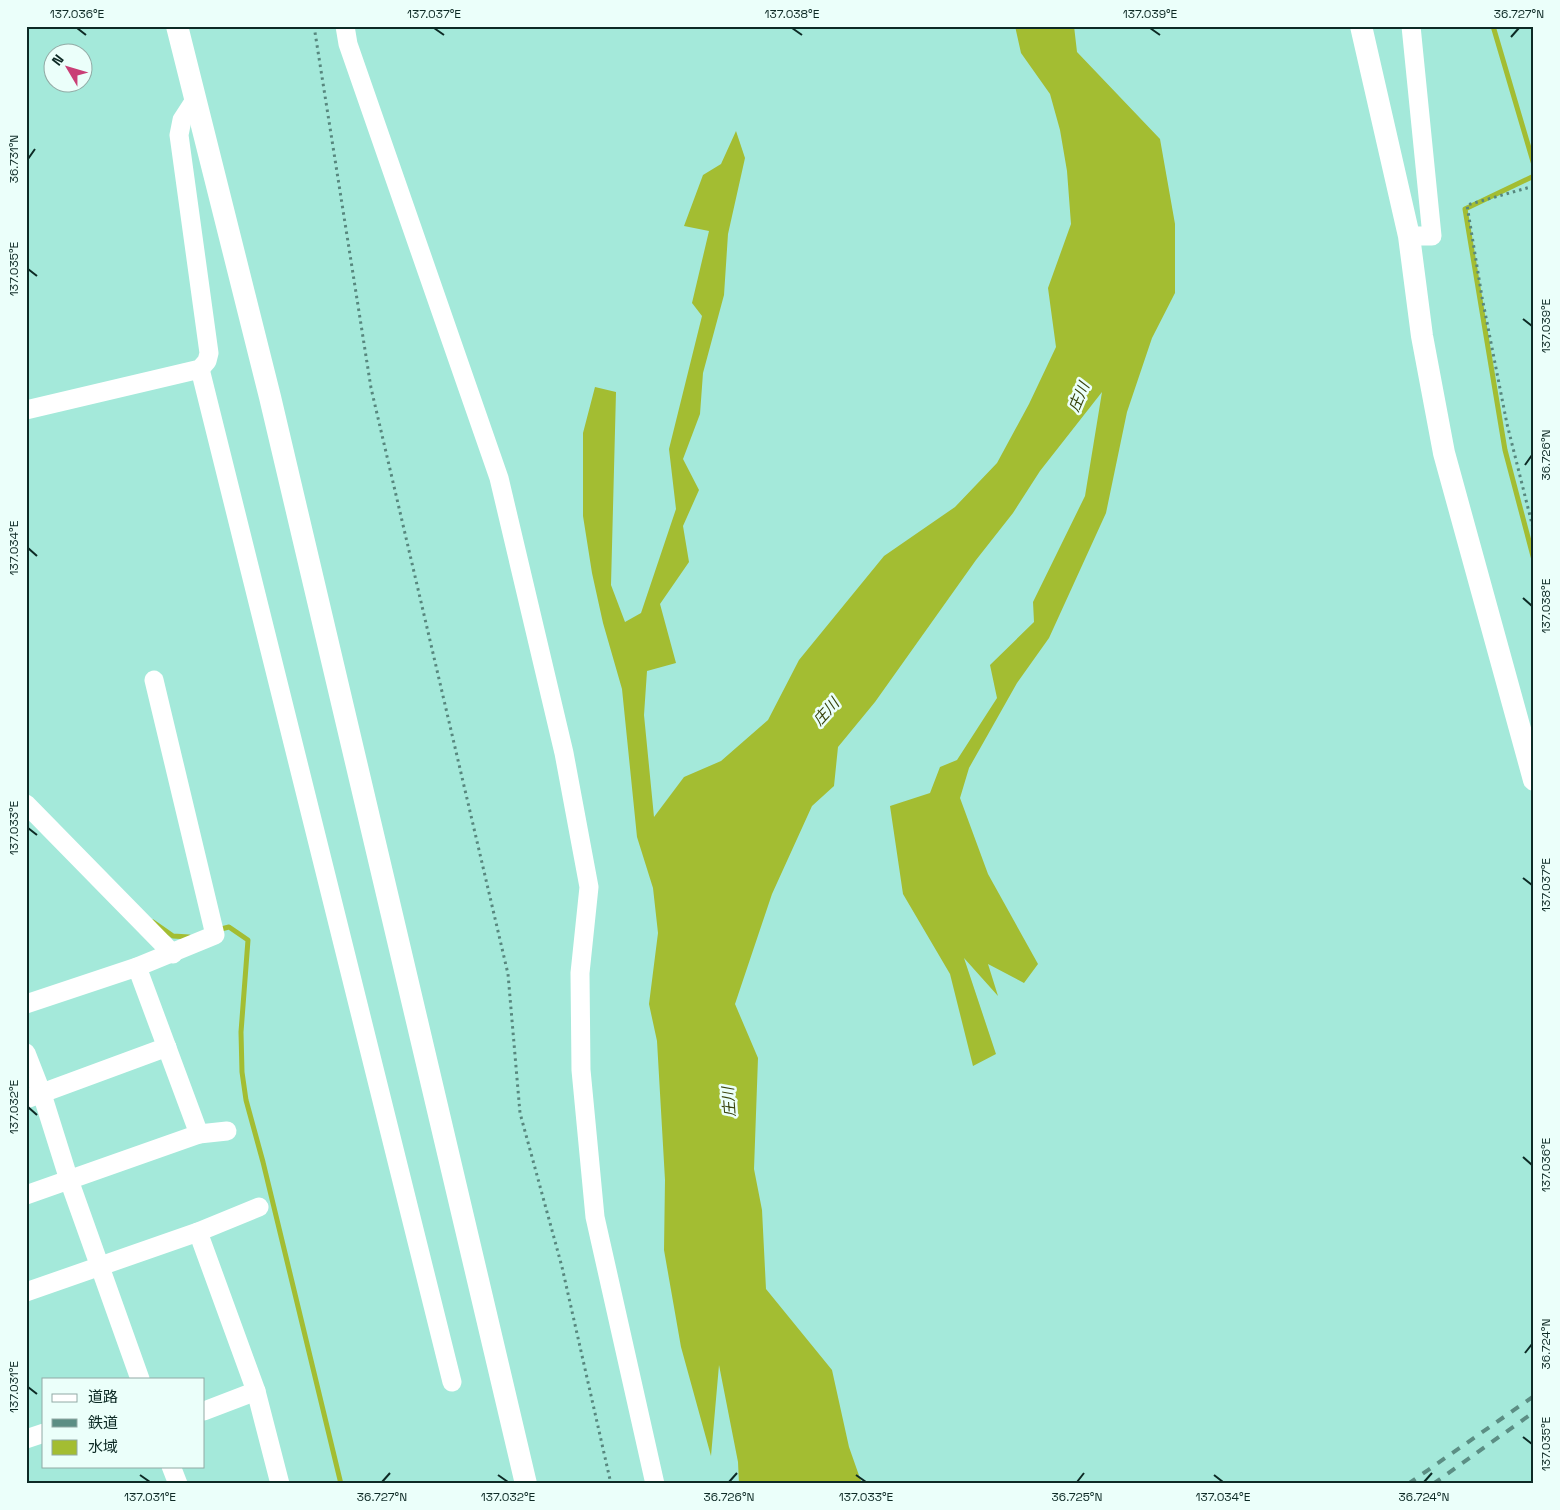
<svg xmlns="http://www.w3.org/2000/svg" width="1560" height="1510" font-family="'Space Grotesk','Noto Sans JP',sans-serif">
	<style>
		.water { fill: #a3bd32 }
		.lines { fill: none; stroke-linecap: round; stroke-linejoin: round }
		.stream { stroke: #a3bd32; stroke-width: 5 }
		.path { stroke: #57877e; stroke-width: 3; stroke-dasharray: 2.5 4; stroke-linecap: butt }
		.minor { stroke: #fff; stroke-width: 19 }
		.tertiary { stroke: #fff; stroke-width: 22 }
		.rail { stroke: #5c8e84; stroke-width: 4; stroke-dasharray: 9 9; stroke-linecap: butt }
		.ticks { fill: none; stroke: #0d2a25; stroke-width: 2 }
		.labels { text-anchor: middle; stroke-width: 5; stroke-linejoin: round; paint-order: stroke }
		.water-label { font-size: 15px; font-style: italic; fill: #39440d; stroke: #ebfffa }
		.neatline { fill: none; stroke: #0d2a25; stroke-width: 2 }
		.ticks-label { font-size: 12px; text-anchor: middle; fill: #0d2a25 }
	</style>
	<rect width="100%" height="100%" fill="#a4e9da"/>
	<!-- water -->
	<path class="water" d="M1015,26H1074L1077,52L1160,139L1175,224V293L1152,338L1127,412L1106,513L1049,638L1017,683L969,768L960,798L988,874L1038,964L1024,983L988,964L998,996L964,958L996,1054L973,1066L950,974L903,894L890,806L930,793L940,767L957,760L997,698L990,665L1034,622L1033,602L1085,496L1102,392L1040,471L1013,513L976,560L875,702L838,747L834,786L812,806L772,894L735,1004L758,1058L754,1169L762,1210L766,1289L832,1370L849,1447L862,1484H739L738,1462L719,1365L711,1456L681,1347L664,1250L665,1180L657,1041L649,1004L658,933L653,888L637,837L622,689L603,623L592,573L583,516V433L595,387L616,392L611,585L625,622L641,613L676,509L669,449L702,316L692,303L709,231L684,226L703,175L721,164L736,131L745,158L728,234L724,295L703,373L700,414L683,459L699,490L683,526L689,562L660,604L676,663L647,671L644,715L654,817L684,777L721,761L768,720L799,660L884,556L955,507L997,463L1029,404L1056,347L1048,288L1071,224L1067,171L1060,130L1050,94L1021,53Z"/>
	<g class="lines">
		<!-- stream -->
		<g class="stream">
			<path d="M1493,26L1534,165"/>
			<path d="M1534,176L1465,209L1505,450L1534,560"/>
			<path d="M153,922L173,936L189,937"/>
			<path d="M217,930L229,927L248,940L241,1032L242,1072L246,1100L263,1162L341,1484"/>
		</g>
		<!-- path -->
		<g class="path">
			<path d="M314,26L371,388L508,974L520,1113L562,1267L611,1484"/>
			<path d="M1534,186L1467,205L1482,297L1507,424L1534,532"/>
		</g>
		<!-- minor -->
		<g class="minor">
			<path d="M345,26L348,44L499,478L564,753L589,887L580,973L581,1070L595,1217L655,1484"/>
			<path d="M1409,236H1432L1411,26"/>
			<path d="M200,369L452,1382"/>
			<path d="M26,410L200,369L207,361L209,353L179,135L182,120L195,100"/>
			<path d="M26,804L173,954"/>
			<path d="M137,967L215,935L154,680"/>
			<path d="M26,1004L137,967L199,1134"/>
			<path d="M26,1053L42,1094L69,1180L140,1379"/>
			<path d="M26,1099L167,1047"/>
			<path d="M26,1195L199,1134L227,1131"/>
			<path d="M198,1232L256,1391L280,1484"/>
			<path d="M26,1292L198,1232L259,1207"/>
			<path d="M204,1411L256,1391"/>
			<path d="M26,1439L44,1433"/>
			<path d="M171,1466L178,1484"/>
		</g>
		<!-- tertiary -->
		<g class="tertiary">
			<path d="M177,26L270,397L526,1484"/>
			<path d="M1361,26L1409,236L1422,336L1444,453L1534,780"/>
		</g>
		<!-- rail -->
		<g class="rail">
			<path d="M1408,1484L1534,1396"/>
			<path d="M1433,1484L1534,1412"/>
		</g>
	</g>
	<!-- ticks -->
	<path class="ticks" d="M77,28L86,35M434,28L444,35M792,28L802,35M1150,28L1160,35M1511,37L1519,28M28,159L35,149M28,269L37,276M1523,319L1532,326M1525,465L1532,455M28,548L37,556M1523,598L1532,606M28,828L37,835M1523,878L1532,885M28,1107L37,1115M1523,1157L1532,1165M1525,1353L1532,1344M28,1387L37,1394M1523,1437L1532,1444M140,1475L150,1482M498,1475L508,1482M856,1475L866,1482M1214,1475L1223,1482M382,1482L390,1473M729,1482L737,1473M1077,1482L1084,1473M1424,1482L1432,1473"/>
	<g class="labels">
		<!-- water labels -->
		<g class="water-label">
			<text transform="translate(1079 397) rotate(-67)" y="5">庄川</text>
			<text transform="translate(826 712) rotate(-48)" y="5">庄川</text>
			<text transform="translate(729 1102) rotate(-94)" y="5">庄川</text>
		</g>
	</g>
	<!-- border -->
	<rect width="1560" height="1510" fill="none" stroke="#ebfffa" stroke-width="55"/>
	<!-- legend -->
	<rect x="42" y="1378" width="162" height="90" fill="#ebfffa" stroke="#92aaa5"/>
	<rect x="52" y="1394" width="25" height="8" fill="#ffffff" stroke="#92aaa5"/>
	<text x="88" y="1402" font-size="15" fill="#0d2a25">道路</text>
	<rect x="52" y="1419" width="25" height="8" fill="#5c8e84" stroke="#92aaa5"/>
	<text x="88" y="1428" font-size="15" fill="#0d2a25">鉄道</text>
	<rect x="52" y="1440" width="25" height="15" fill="#a3bd32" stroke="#92aaa5"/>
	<text x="88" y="1452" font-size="15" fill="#0d2a25">水域</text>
	<!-- north arrow -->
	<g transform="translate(68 68) rotate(308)"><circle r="24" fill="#ebfffa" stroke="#92aaa5"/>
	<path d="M0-4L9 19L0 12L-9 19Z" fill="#c93f76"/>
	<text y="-8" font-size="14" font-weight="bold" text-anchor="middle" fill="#0d2a25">N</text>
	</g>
	<rect x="28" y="28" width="1504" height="1454" class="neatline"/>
	<g class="ticks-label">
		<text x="77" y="18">137.036°E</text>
		<text x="434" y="18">137.037°E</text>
		<text x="792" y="18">137.038°E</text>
		<text x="1150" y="18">137.039°E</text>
		<text x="1519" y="18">36.727°N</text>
		<text transform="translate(14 159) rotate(-90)" y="4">36.731°N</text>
		<text transform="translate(14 269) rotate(-90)" y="4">137.035°E</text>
		<text transform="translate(1546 326) rotate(-90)" y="4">137.039°E</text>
		<text transform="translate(1546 455) rotate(-90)" y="4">36.726°N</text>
		<text transform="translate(14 548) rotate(-90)" y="4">137.034°E</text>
		<text transform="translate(1546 606) rotate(-90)" y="4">137.038°E</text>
		<text transform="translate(14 828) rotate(-90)" y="4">137.033°E</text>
		<text transform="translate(1546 885) rotate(-90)" y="4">137.037°E</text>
		<text transform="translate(14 1107) rotate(-90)" y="4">137.032°E</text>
		<text transform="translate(1546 1165) rotate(-90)" y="4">137.036°E</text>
		<text transform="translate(1546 1344) rotate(-90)" y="4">36.724°N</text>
		<text transform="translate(14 1387) rotate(-90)" y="4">137.031°E</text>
		<text transform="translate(1546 1444) rotate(-90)" y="4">137.035°E</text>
		<text x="150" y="1501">137.031°E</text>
		<text x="382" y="1501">36.727°N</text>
		<text x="508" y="1501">137.032°E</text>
		<text x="729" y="1501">36.726°N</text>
		<text x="866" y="1501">137.033°E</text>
		<text x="1077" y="1501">36.725°N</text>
		<text x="1223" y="1501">137.034°E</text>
		<text x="1424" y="1501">36.724°N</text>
	</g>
</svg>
